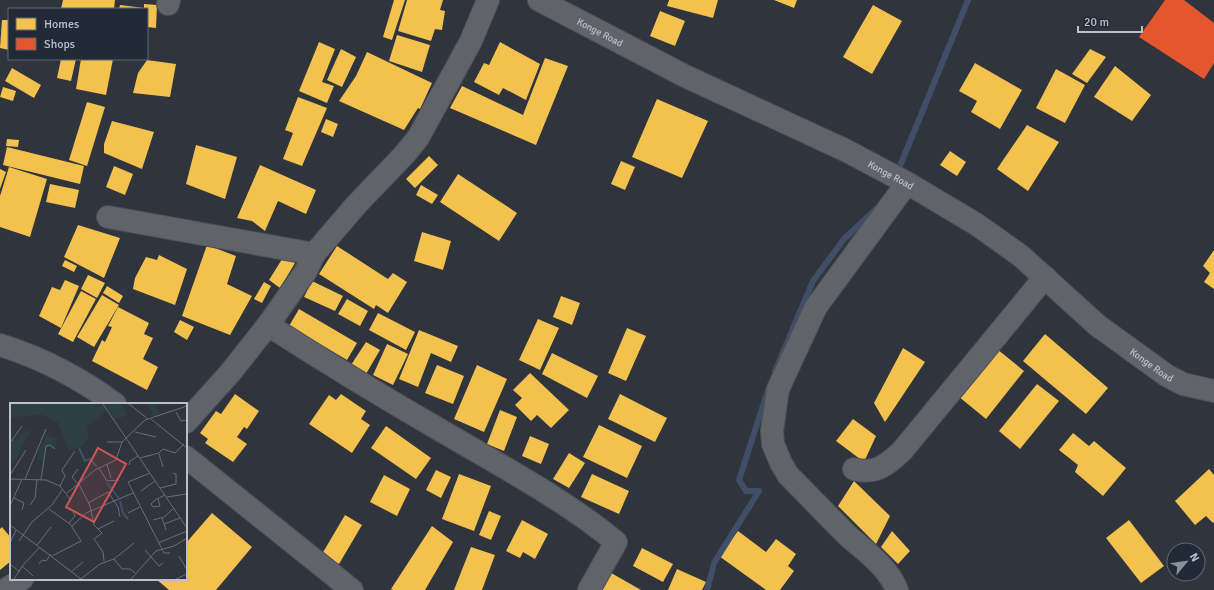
<svg xmlns="http://www.w3.org/2000/svg" width="1214" height="590" font-family="Signika,sans-serif">
	<style>
		.homes { fill: #f2c14e }
		.shops { fill: #e4572e }
		.lines { fill: none; stroke-linecap: round; stroke-linejoin: round }
		.stream { stroke: #414e67; stroke-width: 6 }
		.street-casing { stroke: #4c4f55; stroke-width: 24 }
		.street { stroke: #60636a; stroke-width: 22 }
		.labels { text-anchor: middle; stroke-width: 4; stroke-linejoin: round; paint-order: stroke }
		.street-label { font-size: 10px; fill: #bbc0cc; stroke: #222a37 }
		.inset-river { fill: none; stroke: #414e67; stroke-width: 2 }
		.inset-road { fill: none; stroke: #686c76; stroke-width: 1 }
		.view { fill: #ce5659; fill-opacity: 0.15; stroke: #ce5659; stroke-width: 2 }
		.inset-edge { fill: none; stroke: #bbc0cc; stroke-width: 2 }
	</style>
	<rect width="100%" height="100%" fill="#30343c"/>
	<!-- homes -->
	<g class="homes">
		<path d="M63,0H115L114,9H61Z"/>
		<path d="M394,0H405L392,40L383,37Z"/>
		<path d="M407,0H443L440,10L445,11L442,30L435,29L431,41L398,31Z"/>
		<path d="M669,0H718L713,18L667,6Z"/>
		<path d="M774,0H797L794,8Z"/>
		<path d="M144,4L157,5L156,28L147,27V9H119L120,5L144,8Z"/>
		<path d="M873,5L902,21L872,74L843,57Z"/>
		<path d="M660,11L685,21L675,46L650,36Z"/>
		<path d="M2,20H9V50L0,48Z"/>
		<path d="M397,35L430,45L422,72L389,61Z"/>
		<path d="M319,42L335,49L322,82L334,86L327,103L299,91Z"/>
		<path d="M500,42L540,64L526,100L503,88L499,95L474,82L484,63L489,65Z"/>
		<path d="M341,49L356,57L342,87L327,80Z"/>
		<path d="M1090,49L1106,57L1087,83L1072,74Z"/>
		<path d="M367,52L432,83L420,109L418,108L404,130L339,101L356,76Z"/>
		<path d="M545,58L568,66L536,145L450,108L462,86L523,115Z"/>
		<path d="M61,59H76L71,81L57,78Z"/>
		<path d="M81,59H113L106,95L76,89Z"/>
		<path d="M147,60L176,64L170,97L133,93L138,73Z"/>
		<path d="M975,63L1022,90L1000,129L971,112L977,101L959,91Z"/>
		<path d="M1115,66L1151,95L1132,121L1094,97Z"/>
		<path d="M12,68L41,85L34,98L5,81Z"/>
		<path d="M1056,69L1085,85L1065,123L1036,108Z"/>
		<path d="M3,87L16,91L13,101L0,97Z"/>
		<path d="M298,97L327,108L302,166L283,159L293,133L285,130Z"/>
		<path d="M657,99L708,121L682,178L632,157Z"/>
		<path d="M87,102L105,107L87,166L69,160Z"/>
		<path d="M326,119L338,124L333,137L321,132Z"/>
		<path d="M112,121L154,132L142,169L104,153V144Z"/>
		<path d="M1027,125L1059,142L1028,191L997,169Z"/>
		<path d="M7,139L19,140L18,147L6,146Z"/>
		<path d="M196,145L237,157L225,199L186,184Z"/>
		<path d="M7,147L84,166L80,184L3,165Z"/>
		<path d="M950,151L966,162L957,176L940,165Z"/>
		<path d="M429,156L438,165L415,188L406,179Z"/>
		<path d="M621,161L635,167L625,190L611,184Z"/>
		<path d="M260,165L316,190L306,214L278,201L265,231L252,221L237,218Z"/>
		<path d="M114,166L133,174L125,195L106,187Z"/>
		<path d="M9,167L47,179L30,237L0,227V196Z"/>
		<path d="M0,169L6,172L0,189Z"/>
		<path d="M458,174L517,213L499,241L440,202Z"/>
		<path d="M50,184L79,190L75,208L46,202Z"/>
		<path d="M421,185L438,195L432,204L416,195Z"/>
		<path d="M78,225L120,238L104,278L64,257Z"/>
		<path d="M422,232L451,241L443,270L414,261Z"/>
		<path d="M207,245L236,256L227,284L252,296L230,335L182,316Z"/>
		<path d="M337,246L388,279L393,273L407,282L388,313L376,305L374,309L319,274Z"/>
		<path d="M1214,250V289L1204,282L1210,273L1203,266Z"/>
		<path d="M159,255L187,269L175,305L133,289L135,278L146,257L157,260Z"/>
		<path d="M284,256L295,263L280,288L269,280Z"/>
		<path d="M65,260L77,266L74,272L62,266Z"/>
		<path d="M88,275L105,283L97,298L81,289Z"/>
		<path d="M65,280L79,286L61,328L39,316L52,287L60,290Z"/>
		<path d="M312,281L343,296L335,311L304,297Z"/>
		<path d="M264,282L271,286L262,303L254,299Z"/>
		<path d="M107,286L123,296L119,303L103,293Z"/>
		<path d="M81,291L96,299L73,342L58,334Z"/>
		<path d="M102,295L119,305L94,347L77,337Z"/>
		<path d="M561,296L580,303L572,325L553,317Z"/>
		<path d="M347,299L368,311L360,326L338,314Z"/>
		<path d="M118,307L149,323L144,334L153,338L143,359L158,367L147,390L92,361L102,340L105,342L112,327L108,326Z"/>
		<path d="M299,309L357,343L347,360L289,326Z"/>
		<path d="M378,313L415,332L406,350L369,330Z"/>
		<path d="M538,319L559,328L540,370L519,360Z"/>
		<path d="M180,320L194,327L187,340L174,332Z"/>
		<path d="M627,328L646,336L626,381L608,373Z"/>
		<path d="M419,330L458,346L451,362L431,353L418,387L399,379Z"/>
		<path d="M1045,334L1108,388L1086,414L1023,361Z"/>
		<path d="M366,342L380,350L366,374L351,365Z"/>
		<path d="M387,344L408,354L393,385L373,375Z"/>
		<path d="M903,348L925,362L885,422L874,403Z"/>
		<path d="M997,349L1024,371L986,419L958,396Z"/>
		<path d="M552,353L598,376L587,398L542,374Z"/>
		<path d="M437,365L464,376L453,404L425,393Z"/>
		<path d="M477,365L507,379L484,432L454,419Z"/>
		<path d="M530,373L569,410L551,428L537,415L531,421L515,405L522,398L513,390Z"/>
		<path d="M1037,384L1059,401L1020,449L999,431Z"/>
		<path d="M235,394L259,411L247,429L244,427L237,437L247,444L233,462L205,443L208,439L200,433L216,411L221,414Z"/>
		<path d="M341,394L366,411L361,419L370,425L352,453L309,424L329,395L336,400Z"/>
		<path d="M620,394L667,418L655,442L608,419Z"/>
		<path d="M500,410L517,417L504,451L487,444Z"/>
		<path d="M853,419L876,436L864,462L836,441Z"/>
		<path d="M599,425L642,446L627,478L583,457Z"/>
		<path d="M386,426L431,458L416,479L371,448Z"/>
		<path d="M1073,433L1089,446L1094,441L1126,468L1103,496L1075,472L1078,465L1059,450Z"/>
		<path d="M530,436L549,444L541,464L522,456Z"/>
		<path d="M569,453L585,463L569,488L553,479Z"/>
		<path d="M1209,469L1214,475V522L1213,523L1206,516L1195,525L1175,501Z"/>
		<path d="M436,470L451,477L441,498L426,490Z"/>
		<path d="M459,474L491,486L474,531L442,519Z"/>
		<path d="M592,474L629,491L619,514L581,497Z"/>
		<path d="M384,475L410,489L397,516L370,502Z"/>
		<path d="M854,481L890,516L876,544L838,506Z"/>
		<path d="M489,511L501,516L491,540L479,535Z"/>
		<path d="M212,513L252,547L216,590H169L156,579H186V543Z"/>
		<path d="M345,515L362,525L339,564L322,554Z"/>
		<path d="M522,520L548,534L535,559L523,552L520,558L506,551Z"/>
		<path d="M1129,520L1164,566L1141,583L1106,538Z"/>
		<path d="M432,526L453,542L425,590H393L391,589Z"/>
		<path d="M2,527L11,538V561L0,570V529Z"/>
		<path d="M738,531L766,552L776,539L796,554L788,566L794,571L780,590H766L719,556Z"/>
		<path d="M892,531L910,551L898,564L881,547Z"/>
		<path d="M471,547L495,555L482,590H454Z"/>
		<path d="M642,548L673,564L663,582L633,566Z"/>
		<path d="M677,569L706,582L702,590H668Z"/>
		<path d="M606,570L641,590H595Z"/>
	</g>
	<!-- shops -->
	<path class="shops" d="M1165,0H1184L1214,23V63L1204,79L1139,37Z"/>
	<g class="lines">
		<!-- stream -->
		<g class="stream">
			<path d="M900,166L968,0"/>
			<path d="M775,371L813,281L844,239L877,208"/>
			<path d="M759,491H746L739,480L769,387"/>
			<path d="M707,590L714,563L759,491"/>
		</g>
		<defs>
			<g id="street">
				<path id="s1" d="M539,0L685,76L847,151L907,183L976,224L1021,256L1097,325L1166,375L1183,384L1214,391"/>
				<path d="M168,4L169,0"/>
				<path d="M108,217L314,254"/>
				<path d="M268,325C327,363 386,399 447,434C503,467 565,500 616,542L589,590"/>
				<path d="M0,345C42,358 80,378 115,404"/>
				<path d="M186,422L230,373L268,325L306,271L314,254L357,204L404,155L418,138L471,41L488,0"/>
				<path d="M186,457L352,590"/>
				<path d="M854,469C875,475 887,465 902,451L1045,277"/>
				<path d="M5,590L22,579"/>
				<path d="M897,590C888,567 866,552 848,536C828,516 808,495 788,475L781,463L773,444L772,431L778,389L816,307L907,183"/>
			</g>
		</defs>
		<!-- street casing -->
		<use href="#street" class="street-casing"/>
		<!-- street -->
		<use href="#street" class="street"/>
	</g>
	<g class="labels">
		<!-- street labels -->
		<g class="street-label">
			<text dy="4" stroke="none"><textPath href="#s1" startOffset="69">Konge Road</textPath></text>
			<text dy="4" stroke="none"><textPath href="#s1" startOffset="393">Konge Road</textPath></text>
			<text dy="4" stroke="none"><textPath href="#s1" startOffset="717">Konge Road</textPath></text>
		</g>
	</g>
	<!-- overview -->
	<g transform="translate(10 403)">
		<rect width="177" height="177" fill="#30343c"/>
		<path d="M0,1H93L97,8L76,24L79,35L70,44L59,48L48,19L30,11L0,15ZM94,1H111L117,12L106,17ZM139,1H146L149,11L138,14L143,10L137,2ZM15,27L19,29L18,33L5,58L0,59V42L3,36L8,37L10,34L7,32L12,31ZM37,32L46,35V46L38,43L33,57L28,56L29,47Z" fill="#2d3f43"/>
		<path class="inset-river" d="M69,45L75,58L80,56L87,64M97,80L109,95M110,98L113,110L118,116"/>
		<path class="inset-road" d="M93,1L177,125M119,1L138,16M166,9L171,18L177,17M141,16L177,45M125,29L146,34M97,39H112M0,40L12,23M149,51L153,64M130,55L149,50L153,46L165,50L174,41M97,61L101,75M119,62L120,58L128,53M89,65L97,78L109,77M140,70L118,79L154,150H160M0,72L16,47M0,76L36,77L50,83L60,96M15,76L36,26M31,77L36,43L40,42L45,46M68,79L80,103L84,122L92,130L84,136L93,149L94,158M67,80L62,74L68,66M50,83L55,73L52,67L65,48M150,85L166,81V71L163,70M131,88L145,78M57,90L85,67L106,57L112,39L135,17L177,3M157,94L176,91M4,95L14,100L12,107M148,96L150,103L143,104L141,101L145,97L155,92M78,100L98,89L108,104L110,114M20,102L25,95L27,76M0,103L12,76M39,106L60,121L71,138L42,153M118,110L130,104M152,115L156,127M143,117L154,114L164,105M59,120L65,113L63,109M154,121L170,115M0,122L71,176M62,123L76,110L123,90M88,126L104,118M9,138L22,119L42,102L52,87M0,140L6,127M148,140L177,128M27,142L41,124M135,147L149,163L153,160M169,153L177,167M104,156L112,166H120L125,170M0,161L10,169M29,161L32,157L36,158L41,151M12,163L23,173M62,168L73,159M4,176L13,162L30,144M71,176L90,161L104,156L124,140M121,176L146,148L164,143L177,135M166,176L177,171"/>
		<path class="view" d="M88,45L116,61L84,119L56,104Z"/>
		<rect width="177" height="177" class="inset-edge"/>
	</g>
	<!-- legend -->
	<rect x="8" y="8" width="140" height="52" fill="#222a37" stroke="#5f6673"/>
	<rect x="16" y="18" width="20" height="12" fill="#f2c14e" stroke="#5f6673"/>
	<text x="44" y="28" font-size="12" fill="#bbc0cc">Homes</text>
	<rect x="16" y="38" width="20" height="12" fill="#e4572e" stroke="#5f6673"/>
	<text x="44" y="48" font-size="12" fill="#bbc0cc">Shops</text>
	<!-- north arrow -->
	<g transform="translate(1186 562) rotate(61)"><circle r="19" fill="#222a37" stroke="#5f6673"/>
	<path d="M0-3L7 15L0 10L-7 15Z" fill="#8a8f9a"/>
	<text y="-6" font-size="11" font-weight="bold" text-anchor="middle" fill="#bbc0cc">N</text>
	</g>
	<!-- scale -->
	<path d="M1078 26v6h64v-6" fill="none" stroke="#bbc0cc" stroke-width="2"/>
	<text x="1084" y="26" font-size="12" fill="#bbc0cc" stroke="#222a37" stroke-width="3" paint-order="stroke">20 m</text>
</svg>
